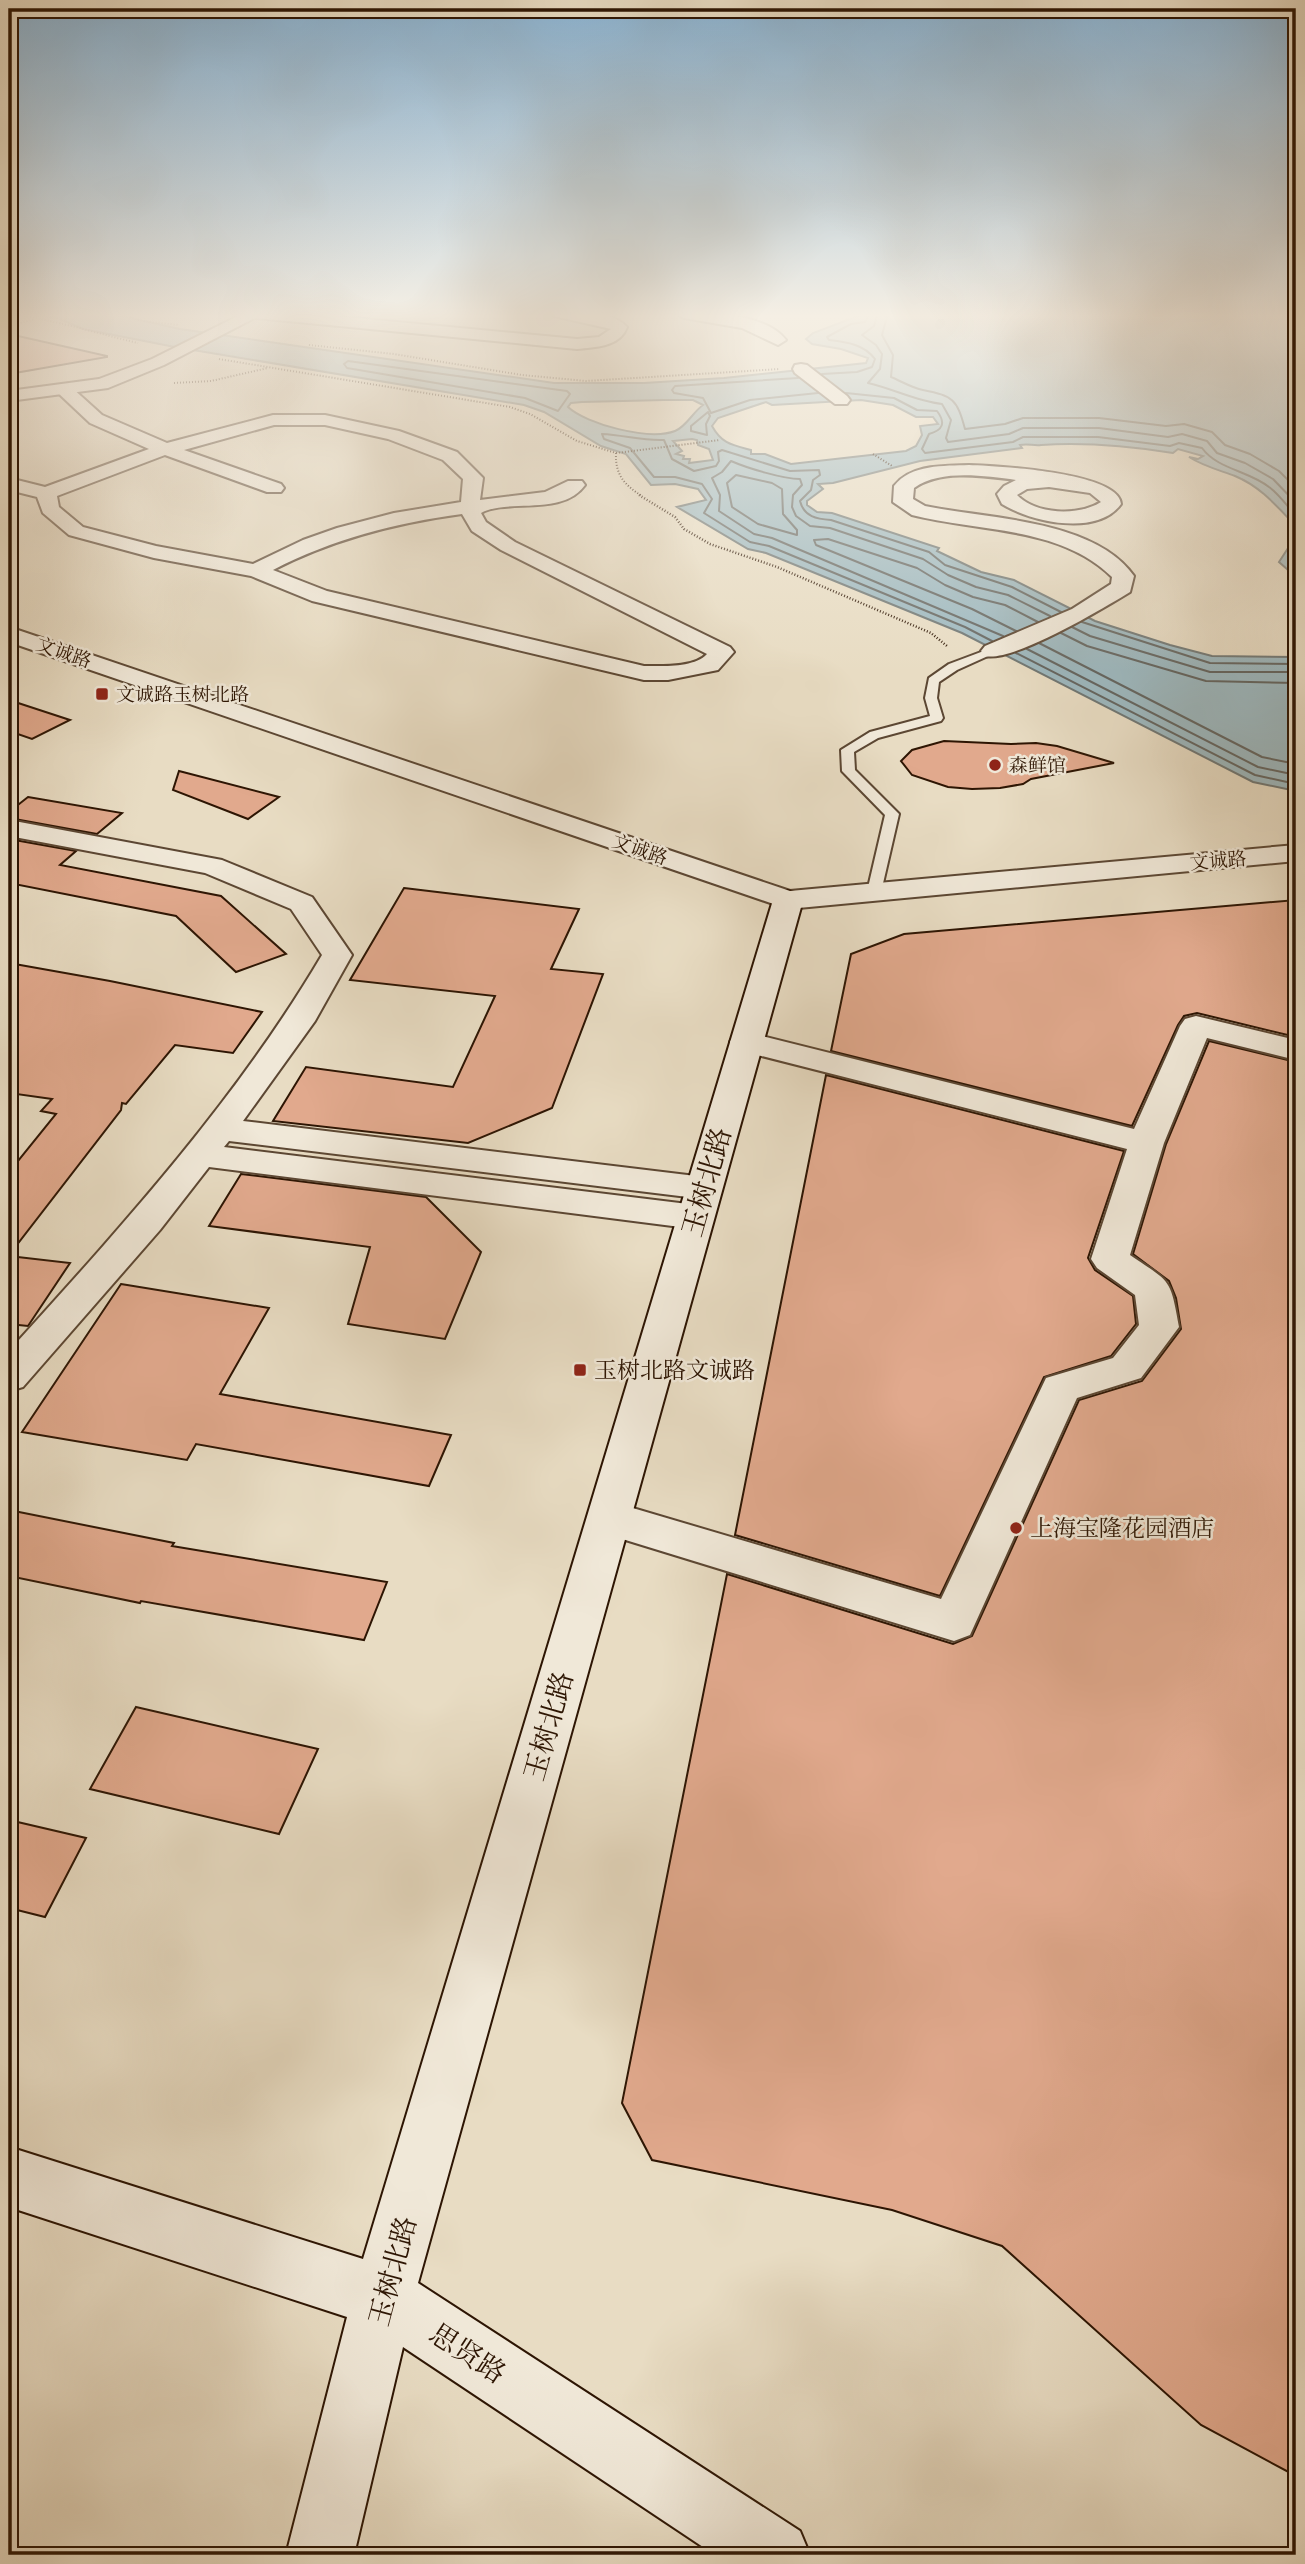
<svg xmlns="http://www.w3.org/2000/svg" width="1305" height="2564" font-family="'Gentium Book Plus','Noto Serif SC',serif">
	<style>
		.water { fill: #9db8bf; stroke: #707774; stroke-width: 2; fill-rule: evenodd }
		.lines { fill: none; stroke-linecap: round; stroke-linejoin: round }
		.shore { stroke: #656661; stroke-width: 2 }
		.building { fill: #e1a98d; stroke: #2d1503; stroke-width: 2 }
		.service-casing { stroke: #5c4733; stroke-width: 4 }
		.minor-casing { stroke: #5c4733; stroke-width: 4 }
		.tertiary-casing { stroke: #5c4733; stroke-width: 4 }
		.secondary-casing { stroke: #2d1503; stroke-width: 4 }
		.path-far1 { stroke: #2d1503; stroke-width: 2; stroke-dasharray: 1 2; stroke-linecap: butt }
		.path { stroke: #2d1503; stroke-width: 2.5; stroke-dasharray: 1 2; stroke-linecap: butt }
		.service { fill: #f0e8d8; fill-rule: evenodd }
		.minor { fill: #f0e8d8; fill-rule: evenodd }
		.tertiary { fill: #f0e8d8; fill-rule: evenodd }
		.secondary { fill: #f0e8d8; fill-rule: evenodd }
		.poi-dot { fill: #8f2418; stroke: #f0e8d8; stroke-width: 2.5 }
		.labels { text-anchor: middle; stroke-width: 5; stroke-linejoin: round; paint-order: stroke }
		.far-street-label { font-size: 19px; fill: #2d1503; stroke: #f0e8d8 }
		.far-poi-label { font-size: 19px; fill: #2d1503; stroke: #f0e8d8; text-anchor: start }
		.poi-label { font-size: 23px; fill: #2d1503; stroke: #f0e8d8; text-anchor: start }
		.near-street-label { font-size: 28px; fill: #2d1503; stroke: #f0e8d8 }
	</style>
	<rect width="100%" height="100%" fill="#e8dcc3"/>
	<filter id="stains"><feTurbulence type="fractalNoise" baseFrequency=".00286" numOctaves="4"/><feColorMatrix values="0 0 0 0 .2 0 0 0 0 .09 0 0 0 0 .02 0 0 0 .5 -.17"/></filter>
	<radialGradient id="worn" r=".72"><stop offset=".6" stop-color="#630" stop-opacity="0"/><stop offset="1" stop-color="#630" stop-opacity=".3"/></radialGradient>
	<!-- water -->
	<path class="water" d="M11,313H108L180,329L554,383H644L724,378L866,363L868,358L841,349L812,344L806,339L813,333L866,313H1296V577L1279,562L1292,542L1291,521C1274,503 1259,486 1235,476C1219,470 1203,466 1189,457L1198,459L1203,456L1178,449L1173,453C1129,446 1086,442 1041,445C1033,446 1028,443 1020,445L1022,448L920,461L833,483L818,484L823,489L807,501V505L817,512L832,513L939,548L937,551L981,572L1014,580L1095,621L1170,645L1212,656L1296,657V791L1253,782L962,633L766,553L748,549L677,507L706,500L698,489L675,484L651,485L626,454L601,446L544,412L524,405L175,347L83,329L58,318ZM664,400H693L703,405C693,412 686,427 675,431C649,441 586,424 568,407L571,403L582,402ZM861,400L893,405L916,417H933L938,424L920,426L922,435L916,446L906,451L791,464L765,454H751V450C732,445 722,444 712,426L718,418L766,402L772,405ZM692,439L697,440L698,445L709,449L713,460L689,463L690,459H683L684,456L676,454L682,451L673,441Z"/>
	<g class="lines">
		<!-- shore -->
		<g class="shore">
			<path d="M878,313L874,326L862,335L876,345L882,354L880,369L868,383C894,389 916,401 942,404L951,420L946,438L948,442L1009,434L1023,428H1099L1168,437L1182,434L1207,441L1217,453L1245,463L1273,479L1296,503"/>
			<path d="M888,313L882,335L893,355L891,377C901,381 912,388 923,390C953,396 957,399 965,429L1005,424L1023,418H1099L1166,426L1184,424L1212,432L1225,445L1250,454L1279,471L1296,488"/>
			<path d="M348,361L567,391L570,394L558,411L525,398L347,368L344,364Z"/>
			<path d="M822,374L857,372L872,367L875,359C864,344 846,342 829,340L827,337L851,324L865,322L869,313"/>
			<path d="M798,378L675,386L672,390L674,393L703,398L711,413L750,400L818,393"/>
			<path d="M846,393L894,398L917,410L937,411C946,423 943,430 929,434L922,449L925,453L1013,442L1023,437H1098L1170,446L1179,443L1202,448C1217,469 1249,471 1269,487C1279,494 1288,507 1296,516"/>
			<path d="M708,412L710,416L706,424L707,435L691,431V426Z"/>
			<path d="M736,475L772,483L782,489L783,514L797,530V535L758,524L732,507L727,483Z"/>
			<path d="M1082,622L1210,663L1296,664"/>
			<path d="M1072,627L1090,636L1210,672H1296"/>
			<path d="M1016,631L972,609L816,545L814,540L828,539L917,568L945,585L973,597L1005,605L1038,622"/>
			<path d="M1061,633L1087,646L1206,681L1296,683"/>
			<path d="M1003,636L772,538L754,534L719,511L720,495L712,478L722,472L731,461C747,468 783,479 800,479L802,485L793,495L792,507L796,516L810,526L830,528L923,559L948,575L976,587L1008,595L1050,616"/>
			<path d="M992,641L965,627L769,546L750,542L704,513L712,499L702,484L675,477H654L630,448L604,439L602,434C624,435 642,441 664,440L672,459L694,471L716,466L719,461L718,452L722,450L790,471L819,470L820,475L813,480L811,490L800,501C804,517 817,519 831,520L929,552L945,565L1012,587L1061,612"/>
			<path d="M1039,643L1262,757L1296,764"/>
			<path d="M1027,649L1258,767L1296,775"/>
			<path d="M1016,653L1255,775L1296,784"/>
		</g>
	</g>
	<!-- building -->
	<g class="building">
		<path d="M9,334L107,356V357L9,374Z"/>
		<path d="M9,700L70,720L32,739L9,731Z"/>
		<path d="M944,741L1011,744L1036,743L1057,746L1114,763L1031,779L1023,784L1000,788L972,789L948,787L912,775L901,761L912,750Z"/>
		<path d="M179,771L279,797L248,819L173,790Z"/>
		<path d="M28,797L122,813L97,834L9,818V812Z"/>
		<path d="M9,839L76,851L60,865L221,896L286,954L236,972L176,916L9,883Z"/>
		<path d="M404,888L579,909L551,969L603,974L552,1108L468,1143L273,1121L306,1067L453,1087L495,996L350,980Z"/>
		<path d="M1296,900V1037L1197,1013L1184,1016L1178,1025L1132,1126L831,1051L851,954L904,934Z"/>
		<path d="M9,963L110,981L262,1012L233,1053L175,1045L126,1104L122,1103L121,1110L9,1255V1172L56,1114L41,1111L52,1099L9,1093Z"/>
		<path d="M1209,1041L1296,1062V2476L1201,2425L1002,2246L892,2210L652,2160L622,2103L727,1574L953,1644L972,1636L1079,1400L1142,1381L1181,1329L1176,1298L1169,1281L1133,1254L1166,1144Z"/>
		<path d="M826,1075L1124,1151L1088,1258L1095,1270L1133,1296L1136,1324L1111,1356L1044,1377L940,1596L735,1535Z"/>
		<path d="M241,1174L426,1197L481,1252L445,1339L348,1324L370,1247L209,1226Z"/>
		<path d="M9,1256L70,1263L28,1326L9,1324Z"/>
		<path d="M121,1284L269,1308L220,1394L451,1435L429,1486L196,1444L187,1460L22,1432Z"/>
		<path d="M9,1510L174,1543L172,1546L387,1582L364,1640L141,1601L140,1603L9,1576Z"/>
		<path d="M136,1707L318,1749L279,1834L90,1789Z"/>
		<path d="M9,1820L86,1838L45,1917L9,1908Z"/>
	</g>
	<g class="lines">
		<defs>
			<path id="service" d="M989,649L999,651L957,670L939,682L937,698L943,718L941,721L878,738L854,752L855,770L899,814L881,892L874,896L869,895L867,892L885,815L842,771L841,750L870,732L930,716L925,698L929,678L949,664Z"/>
			<g id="minor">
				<path d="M248,313H302L577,339L599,337L611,329L554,316L551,313C574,313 610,309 627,327C620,347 595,347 577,349L256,318Z"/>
				<path d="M676,313C708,312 765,313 786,340L778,345L742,328L684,318Z"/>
				<path d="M801,364L807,365L847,396L850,400L847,404H835L795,373L793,369L795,365Z"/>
				<path d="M65,386L71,387L102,415L167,443L273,415H325L399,431L457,452L483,478L480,500L545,492L568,481H582L585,485C562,517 508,498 481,513L486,522L515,542L730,647L734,652L718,670L668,680H644L312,601L251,576L154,558L69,535L43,513L37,497L9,490V478L45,487L149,449L90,423L56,391ZM274,425H325L388,439L443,460L463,479L461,502L394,513L337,528L303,540L253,564L156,546L83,527L59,507L57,496L165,455L267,492H281L284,488L281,484L184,450ZM462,514L472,531L501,550L707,654C694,668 662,666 644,666L327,591L273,570C333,539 395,523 462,514Z"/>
				<path d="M969,465C996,466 1119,472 1121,504C1097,537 1031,522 1002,504L997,494L1004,486L1016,480C984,476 941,469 914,488L913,499L925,506C987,519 1094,519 1134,576L1130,592C1104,608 1012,663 985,656L981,651L985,646L1072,609L1111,584L1112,577C1060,526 979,532 912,515L893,502L894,486C911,464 944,466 969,465ZM1049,487L1090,493L1101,502C1079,516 1036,515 1017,495L1027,489Z"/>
				<path d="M9,820L222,860L312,897L352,955L315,1021L243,1121L704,1177L717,1180L722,1188L717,1196L704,1199L229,1141L224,1147L696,1205L709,1209L714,1217L709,1225L696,1229L209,1167L160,1230L23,1387L9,1391V1351C122,1226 236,1101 322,955L291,909L205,873L9,836Z"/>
				<path d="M1196,1016L1296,1040V1060L1207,1038L1164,1143L1130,1255C1171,1283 1170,1277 1179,1327L1141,1378L1077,1398L970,1635L954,1641L593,1530L587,1518L593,1506L609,1501L941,1599L1046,1378L1113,1358L1139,1325L1135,1295L1097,1268L1091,1259L1127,1149L734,1049L730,1042L734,1035L746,1032L1134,1129L1180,1026L1185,1019Z"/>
			</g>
			<g id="tertiary">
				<path d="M244,313H264L164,365L108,388L9,401V391L99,379L152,359Z"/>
				<path d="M9,627L790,891L1296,845V861L788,909L9,642Z"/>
			</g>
			<path id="secondary" d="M788,891L798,894L803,900L418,2283L800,2531L810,2555H715L403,2347L354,2555H286L347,2317L9,2207V2147L363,2259L773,900L778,894Z"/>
		</defs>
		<!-- service casing -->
		<use href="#service" class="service-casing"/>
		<!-- minor casing -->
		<use href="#minor" class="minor-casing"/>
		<!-- tertiary casing -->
		<use href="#tertiary" class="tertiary-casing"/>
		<!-- secondary casing -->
		<use href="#secondary" class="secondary-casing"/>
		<!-- path-far1 -->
		<g class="path-far1">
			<path d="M118,313L142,321L179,325"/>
			<path d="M9,314C53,319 95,333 138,343"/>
			<path d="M9,326L35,319"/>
			<path d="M309,345L394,354L522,375L586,381L780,369"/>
			<path d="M219,359L510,407L530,414L577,441L616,453C615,474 624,485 642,496"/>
			<path d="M174,383L211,381L268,368"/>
			<path d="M616,453L720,440"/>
			<path d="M873,454L892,466"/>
		</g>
		<!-- path -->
		<path class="path" d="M639,495L675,517L684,529L710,544L777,567L931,633L947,646"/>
		<!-- service -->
		<use href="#service" class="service"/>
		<!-- minor -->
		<use href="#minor" class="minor"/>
		<!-- tertiary -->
		<use href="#tertiary" class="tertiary"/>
		<!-- secondary -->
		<use href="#secondary" class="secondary"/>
	</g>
	<!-- sky -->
	<linearGradient id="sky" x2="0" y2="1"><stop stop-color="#8ab6d8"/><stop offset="0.47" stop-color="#f5efe4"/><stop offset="1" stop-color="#f5efe4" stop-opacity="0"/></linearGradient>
	<rect width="1305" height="672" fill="url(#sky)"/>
	<!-- markers -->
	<g class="poi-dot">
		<rect x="95" y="687" width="14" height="14" rx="3.5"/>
		<circle cx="995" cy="765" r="7"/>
		<rect x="573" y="1363" width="14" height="14" rx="3.5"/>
		<circle cx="1016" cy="1528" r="7"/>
	</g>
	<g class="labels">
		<!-- far-street labels -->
		<g class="far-street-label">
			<text transform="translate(64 652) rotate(19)" y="7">文诚路</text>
			<text transform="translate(640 849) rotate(19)" y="7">文诚路</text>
			<text transform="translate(1218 860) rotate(-5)" y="7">文诚路</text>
		</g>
		<!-- far-poi labels -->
		<g class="far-poi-label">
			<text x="116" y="701">文诚路玉树北路</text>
			<text x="1009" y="772">森鲜馆</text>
		</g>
		<!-- poi labels -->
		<g class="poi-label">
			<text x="594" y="1378">玉树北路文诚路</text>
			<text x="1030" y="1536">上海宝隆花园酒店</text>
		</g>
		<!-- near-street labels -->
		<g class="near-street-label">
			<text transform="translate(706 1182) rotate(-74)" y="10">玉树北路</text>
			<text transform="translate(548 1726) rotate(-74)" y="10">玉树北路</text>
			<text transform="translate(392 2271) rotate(-75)" y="10">玉树北路</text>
			<text transform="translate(468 2353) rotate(33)" y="10">思贤路</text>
		</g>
	</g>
	<!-- margin -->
	<rect width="1305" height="2564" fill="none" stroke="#e8dcc3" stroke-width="35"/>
	<rect x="10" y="10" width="1284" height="2543" fill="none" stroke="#2d1503" stroke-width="3.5"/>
	<rect x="18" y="18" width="1270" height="2529" fill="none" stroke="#2d1503" stroke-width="2"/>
	<rect width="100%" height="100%" filter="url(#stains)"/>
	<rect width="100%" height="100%" fill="url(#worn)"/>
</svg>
